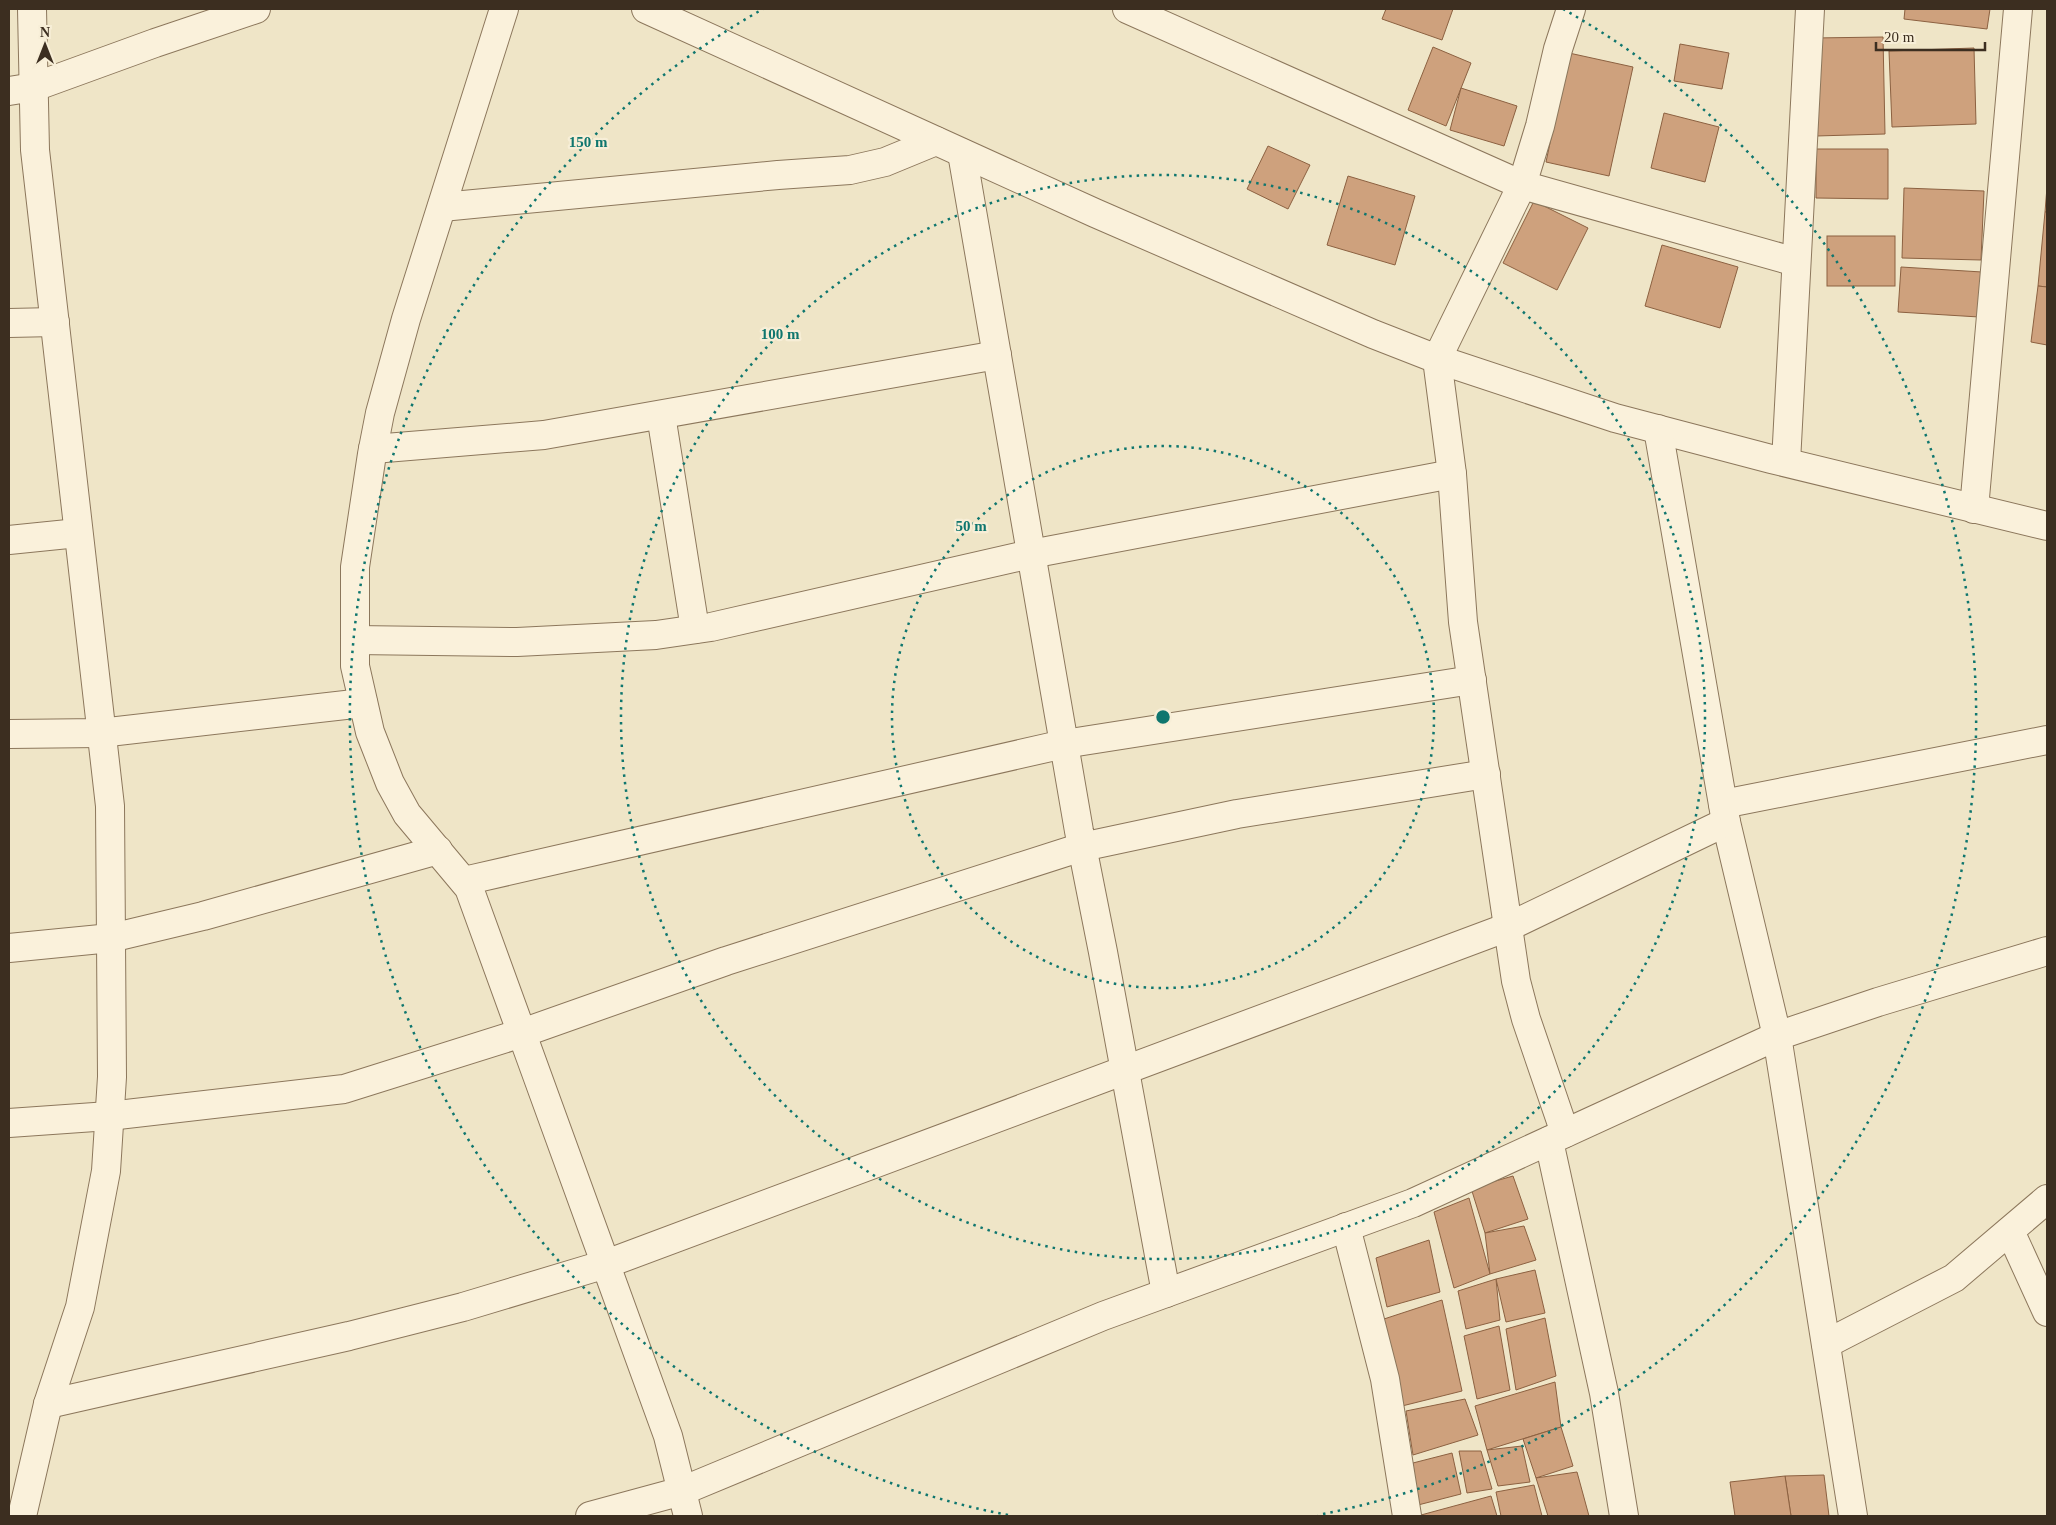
<svg xmlns="http://www.w3.org/2000/svg" width="2056" height="1525" font-family="'Times New Roman',serif">
	<style>
		.building { fill: #cea17d; stroke: #8c6141 }
		.lines { fill: none; stroke-linecap: round; stroke-linejoin: round }
		.minor-casing { stroke: #8c775c; stroke-width: 30 }
		.minor { stroke: #faf1db; stroke-width: 28 }
		.ring { fill: none; stroke: #0f766e; stroke-width: 2.5; stroke-dasharray: 2.5 5 }
		.centre { fill: #0f766e; stroke: #f7eed7; stroke-width: 2.5 }
		.ring-label { font-size: 15px; text-anchor: middle; font-weight: bold; fill: #0f766e; stroke: #f7eed7; stroke-width: 4.5; stroke-linejoin: round; paint-order: stroke }
	</style>
	<rect width="100%" height="100%" fill="#efe5c7"/>
	<!-- building -->
	<g class="building">
		<path d="M1386,9H1453L1442,40L1382,19Z"/>
		<path d="M1905,9H1990L1987,29L1904,19Z"/>
		<path d="M1883,37L1885,134L1816,136L1814,38Z"/>
		<path d="M1680,44L1729,53L1722,89L1674,81Z"/>
		<path d="M1433,47L1471,63L1446,126L1408,110Z"/>
		<path d="M1974,48L1976,124L1892,127L1889,51Z"/>
		<path d="M1569,53L1633,67L1609,176L1546,162Z"/>
		<path d="M1461,88L1517,106L1504,146L1450,130Z"/>
		<path d="M1664,113L1719,127L1705,182L1651,168Z"/>
		<path d="M1268,146L1310,165L1288,209L1247,189Z"/>
		<path d="M1816,149H1888V199L1816,198Z"/>
		<path d="M1348,176L1415,196L1395,265L1327,245Z"/>
		<path d="M2047,187V212H2045Z"/>
		<path d="M1904,188L1984,191L1981,260L1902,258Z"/>
		<path d="M1534,201L1588,228L1557,290L1503,263Z"/>
		<path d="M2045,212H2047V287L2038,286Z"/>
		<rect x="1827" y="236" width="68" height="50"/>
		<path d="M1662,245L1738,267L1720,328L1645,306Z"/>
		<path d="M1901,267L1982,272L1979,317L1898,312Z"/>
		<path d="M2038,286L2047,287V345L2031,342Z"/>
		<path d="M1513,1176L1528,1219L1485,1233L1471,1188Z"/>
		<path d="M1469,1198L1490,1274L1454,1288L1434,1212Z"/>
		<path d="M1524,1226L1536,1260L1490,1274L1485,1233Z"/>
		<path d="M1429,1240L1440,1292L1387,1307L1376,1258Z"/>
		<path d="M1535,1270L1545,1313L1506,1322L1496,1279Z"/>
		<path d="M1496,1279L1500,1320L1466,1329L1458,1291Z"/>
		<path d="M1442,1300L1462,1391L1398,1407L1384,1319Z"/>
		<path d="M1545,1318L1556,1376L1516,1390L1506,1329Z"/>
		<path d="M1499,1326L1510,1390L1477,1399L1464,1336Z"/>
		<path d="M1555,1382L1561,1427L1487,1450L1475,1406Z"/>
		<path d="M1465,1399L1478,1435L1413,1455L1406,1411Z"/>
		<path d="M1561,1427L1573,1466L1536,1478L1523,1439Z"/>
		<path d="M1522,1446L1530,1482L1498,1486L1487,1450Z"/>
		<path d="M1459,1451H1481L1492,1489L1467,1493Z"/>
		<path d="M1452,1453L1461,1494L1418,1505L1413,1463Z"/>
		<path d="M1577,1472L1589,1516H1548L1536,1478Z"/>
		<path d="M1824,1475L1829,1516H1791L1785,1476Z"/>
		<path d="M1785,1476L1791,1516H1735L1730,1482Z"/>
		<path d="M1534,1485L1542,1516H1501L1496,1492Z"/>
		<path d="M1491,1496L1497,1516H1421V1515Z"/>
	</g>
	<g class="lines">
		<defs>
			<g id="minor">
				<path d="M504,9L406,319L380,413L372,454L355,567V666L370,732L390,783L407,814L469,888L668,1436L688,1516"/>
				<path d="M646,9L1095,213L1373,334L1437,359L1615,418L1771,459L2047,526"/>
				<path d="M1127,9L1522,185L1796,262"/>
				<path d="M9,91L34,87L155,43L256,9"/>
				<path d="M962,153L1079,831L1103,952L1166,1293"/>
				<path d="M442,207L778,175L850,170L885,162L936,141"/>
				<path d="M9,323L55,322"/>
				<path d="M661,415L695,629"/>
				<path d="M1658,429L1726,822L1777,1036L1853,1516"/>
				<path d="M373,449L544,435L997,355"/>
				<path d="M1786,462L1810,9"/>
				<path d="M1974,509L2018,9"/>
				<path d="M9,540L78,533"/>
				<path d="M355,640L517,642L656,635L711,627L1031,554L1452,474"/>
				<path d="M9,734L100,733L363,703"/>
				<path d="M1723,804L2047,740"/>
				<path d="M464,881L1064,744L1472,680"/>
				<path d="M9,948L111,938L203,916L438,850"/>
				<path d="M9,1123L109,1116L344,1089L522,1033L726,961L1082,847L1237,814L1486,774"/>
				<path d="M1565,1133L1526,1019L1516,981L1463,622L1452,474L1437,359L1522,185L1540,126L1558,49L1571,9"/>
				<path d="M1549,1141L1604,1393L1624,1516"/>
				<path d="M1346,1227L1385,1379L1407,1516"/>
				<path d="M2010,1231L2047,1312"/>
				<path d="M1826,1344L1954,1278L2047,1199"/>
				<path d="M48,1404L349,1336L463,1307L606,1264L1508,927L1726,822"/>
				<path d="M22,1516L48,1404L80,1307L106,1171L112,1077L110,806L35,150L32,9"/>
				<path d="M590,1516L682,1491L1103,1316L1413,1203L1777,1036L1878,1002L2047,951"/>
			</g>
		</defs>
		<!-- minor casing -->
		<use href="#minor" class="minor-casing"/>
		<!-- minor -->
		<use href="#minor" class="minor"/>
	</g>
	<!-- distance rings -->
	<g class="ring">
		<circle cx="1163" cy="717" r="271"/>
		<circle cx="1163" cy="717" r="542"/>
		<path d="M1008 1515A813 813 0 0 1 763 9M1563 9A813 813 0 0 1 1318 1515"/>
	</g>
	<circle cx="1163" cy="717" r="8" class="centre"/>
	<g class="ring-label">
		<text x="588" y="147">150 m</text>
		<text x="780" y="339">100 m</text>
		<text x="971" y="531">50 m</text>
	</g>
	<!-- border -->
	<rect width="2056" height="1525" fill="none" stroke="#3c2e20" stroke-width="20"/>
	<!-- north arrow -->
	<g transform="translate(45 45)" stroke="#f7eed7" stroke-width="4" paint-order="stroke">
	<path d="M0-4L9 19L0 12L-9 19Z" fill="#3c2e20"/>
	<text y="-8" font-size="14" font-weight="bold" text-anchor="middle" fill="#3c2e20">N</text>
	</g>
	<!-- scale -->
	<path d="M1876 42v8h109v-8" fill="none" stroke="#3c2e20" stroke-width="2.5"/>
	<text x="1884" y="42" font-size="15" fill="#3c2e20" stroke="#f7eed7" stroke-width="4" paint-order="stroke">20 m</text>
</svg>
